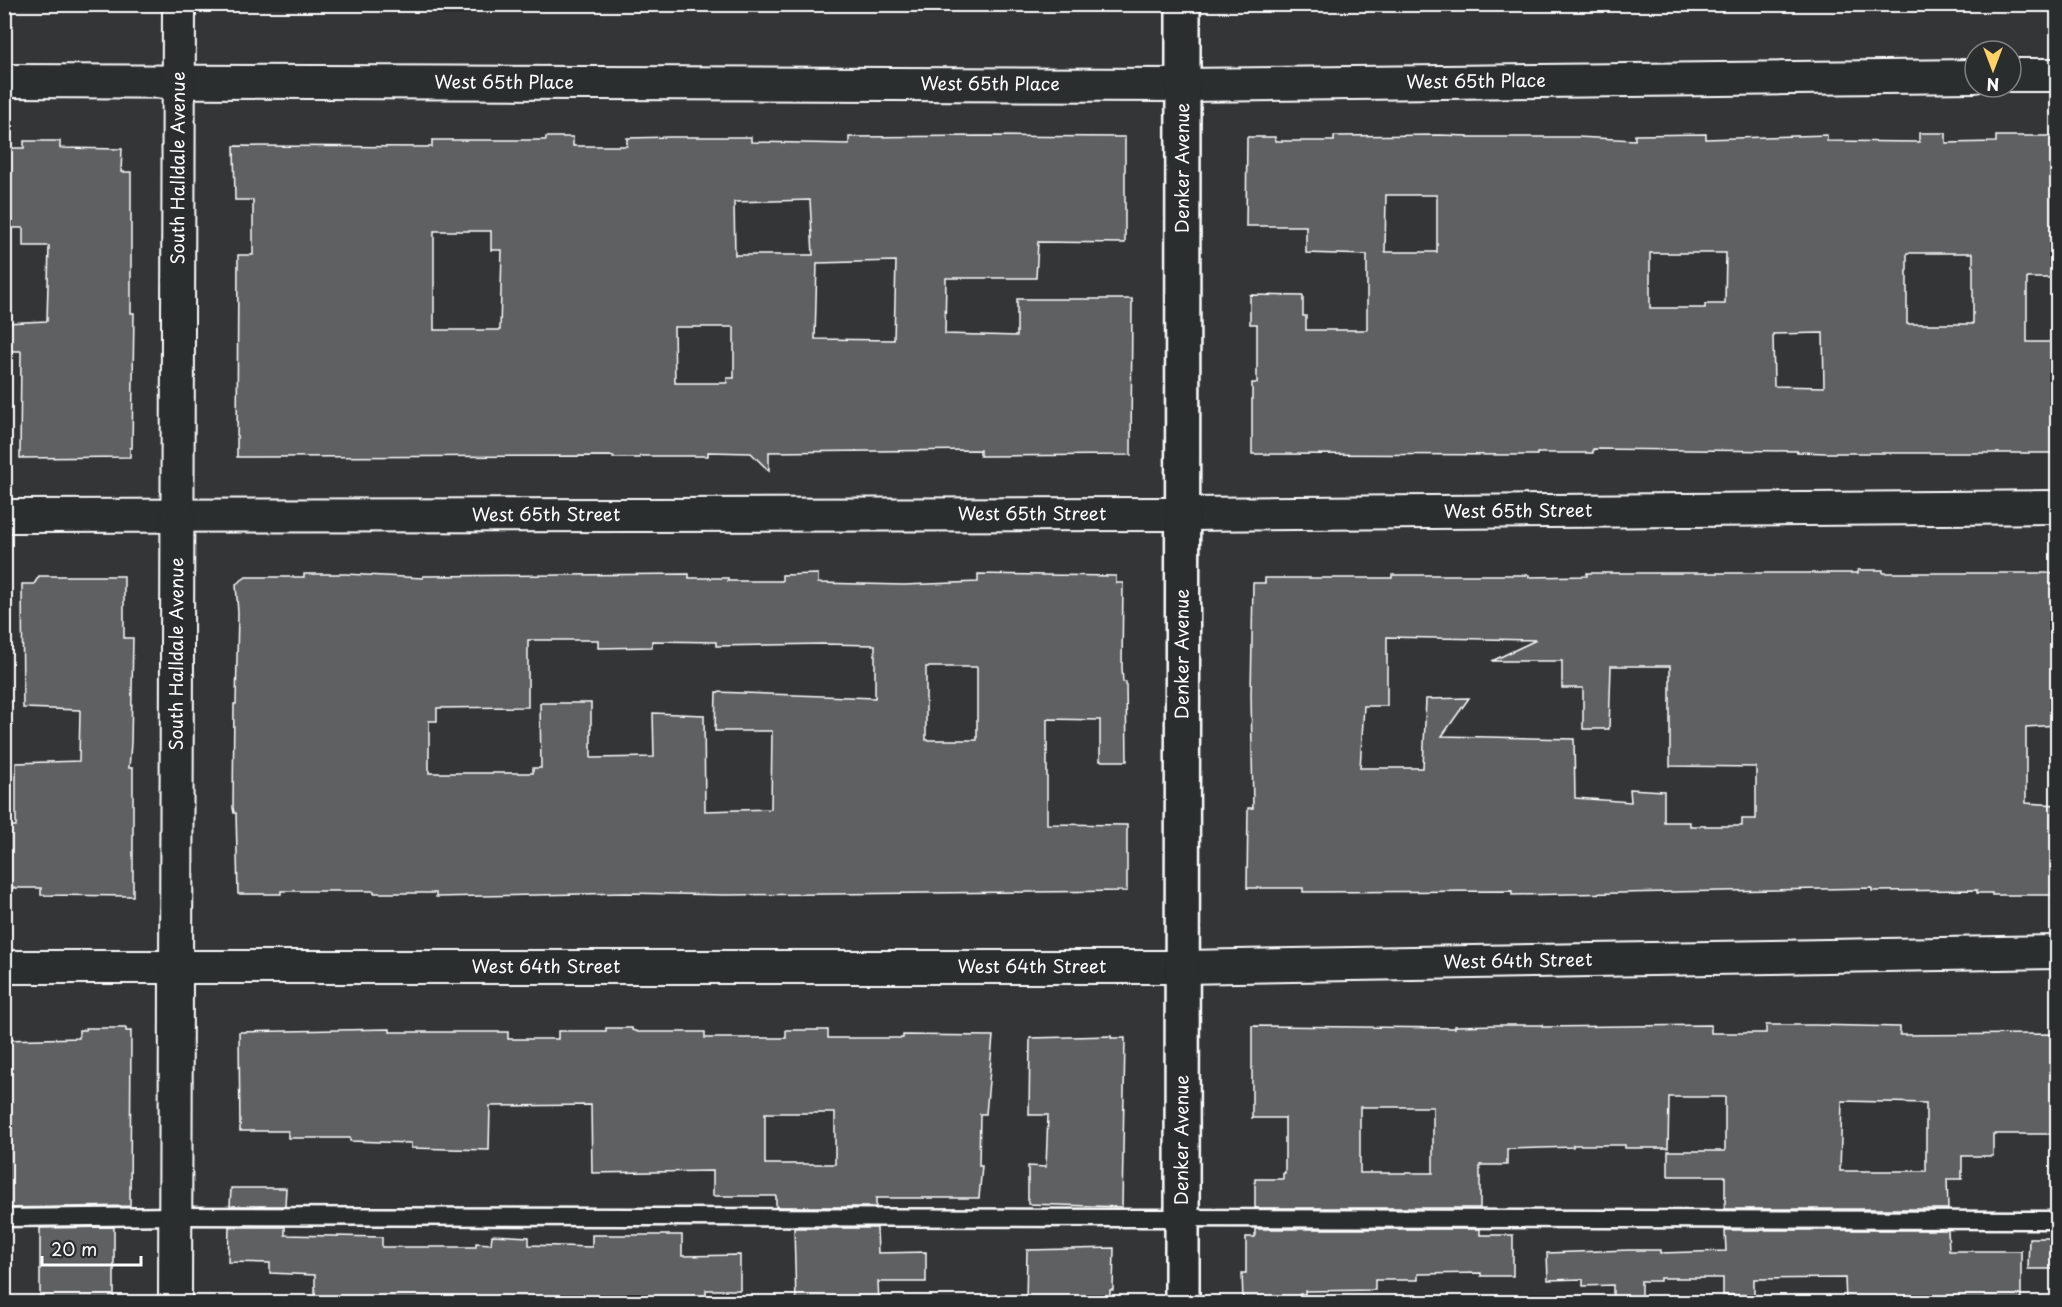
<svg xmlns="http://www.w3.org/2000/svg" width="2062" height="1307" font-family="'Playpen Sans',sans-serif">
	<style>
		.building { fill: #5f6162; stroke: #fff; stroke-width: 1.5; fill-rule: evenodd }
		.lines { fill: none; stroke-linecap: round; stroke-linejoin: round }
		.service-casing { stroke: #fff; stroke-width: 21 }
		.minor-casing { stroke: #fff; stroke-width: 36 }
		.tertiary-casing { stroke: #fff; stroke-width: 38 }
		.service { stroke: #2a2d2e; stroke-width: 16 }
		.minor { stroke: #2a2d2e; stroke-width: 32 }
		.tertiary { stroke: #2a2d2e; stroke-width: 33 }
		.labels { text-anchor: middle; stroke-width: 5; stroke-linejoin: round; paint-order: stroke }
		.street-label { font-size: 18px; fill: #fff; stroke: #2a2d2e }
	</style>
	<rect width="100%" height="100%" fill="#333536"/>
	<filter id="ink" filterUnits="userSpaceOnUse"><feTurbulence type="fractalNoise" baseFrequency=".0167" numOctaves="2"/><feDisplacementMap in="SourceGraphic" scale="12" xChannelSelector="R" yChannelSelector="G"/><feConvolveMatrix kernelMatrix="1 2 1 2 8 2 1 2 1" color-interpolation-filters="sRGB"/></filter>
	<g filter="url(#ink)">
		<!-- building -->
		<g class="building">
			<path d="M1919,133H1946V143L1996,142V136H2057V278H2027V342H2058V453H1826L1797,452V451L1593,449V453H1537V455L1252,454V383H1257V324H1250V295L1303,296V316H1306V330H1367V255L1306,253V226H1246L1247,137H1275V141H1334V136L1440,135L1468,136V137H1577L1635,140V135L1706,134V139L1827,135V141L1919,142ZM1386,195H1437V252H1385ZM1650,253H1726L1725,304H1705V308H1650ZM1907,253H1973V324H1907ZM1823,333L1824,387L1774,386L1773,334Z"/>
			<path d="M982,136L1125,137V243L1038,242L1036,278H946L945,334L1017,336V299H1132L1131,455L980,456V450L769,452V471L751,453L708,452V456H640V458H613V456L237,457L238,255H253V200H235L234,146L432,147V140H546V137H573V146H627V138L671,137H751V142L849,144V137ZM810,200L813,255H735L734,202ZM434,231H491V250H502L500,330H434ZM896,261L894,340L815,339L817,263ZM674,327H734V378H727V383H675Z"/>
			<path d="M24,141H60V148L122,149L121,172H131V313H134L132,448H130V457L20,458L21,351H4V323L47,321L49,246H23V228H4V148H24Z"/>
			<path d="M1858,570H1883V573H2058V725L2026,727V803L2058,805V895H1992V893H1977V890L1872,891V888L1512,895V891L1303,892V888H1247L1248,808H1253L1251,694L1253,583H1265V578H1392V575H1529V577L1587,576V573H1858ZM1387,637L1536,640L1492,661H1562V688H1583V729H1609L1611,666H1670V766L1756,767V819H1742V826H1690V822H1664V791L1630,789L1631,802L1575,798L1574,739L1442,736L1469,698L1426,699L1423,768H1360L1364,706H1387Z"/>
			<path d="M304,574H345L423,578V576L689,574V578H728V581H782V575L818,574V583L904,585L978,582V574L1116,576V583H1123L1122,668L1123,682H1126L1127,761H1100V720L1047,719V824L1127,825V891L725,895L626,893L436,897V893H374V891H281V894H238L236,813H234L233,808L234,704H236L238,613L236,584L246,577H304ZM528,640H598V648L652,647V641L716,642V646L822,644L875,645V698L716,692L715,731H772L771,809L705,811L704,715L653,713L654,757L591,758V703H540L541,768H533V773H429V721H437V708L528,707ZM926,667H977V740H926Z"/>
			<path d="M39,576H124V638H133L131,743L129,768H133V896L41,895V888H4V826H16V763L79,761L80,710L23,708L22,584H34Z"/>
			<path d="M1498,1025H1542V1027L1711,1025V1033H1766V1025H1816L1900,1027V1035L2058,1034V1134H1993V1156H1962V1179H1947L1948,1209H1725V1176H1668V1151H1725V1097H1669L1668,1148H1625V1145H1573V1147L1507,1149V1165H1480V1208H1255V1179H1283V1173H1285V1118H1252V1026L1455,1028V1026ZM1842,1101L1926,1103V1171H1840ZM1360,1107H1433V1173H1360Z"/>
			<path d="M86,1028H126V1031H131L130,1206L4,1208V1040L79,1038V1030H86Z"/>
			<path d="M606,1028H632V1030L638,1032H705V1038H786V1030H828V1038H903V1035L993,1036L986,1114H980L979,1166H982L979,1198H876V1207H776V1196H713V1171L592,1173L591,1105L490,1106L489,1150L411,1148V1143L350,1141V1138H288V1131H240L239,1032L390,1029V1032H508V1039H558V1031H606ZM765,1113H835V1164H765Z"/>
			<path d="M1111,1036V1038H1125L1122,1207L1028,1204V1166L1046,1167L1048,1115H1029L1030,1038Z"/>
			<path d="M231,1188H286L285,1206H230Z"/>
			<path d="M114,1227V1302H40V1228Z"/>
			<path d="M229,1227H285V1235L382,1237V1247H476V1243L491,1244L492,1235L529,1237V1245L592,1247V1235H682V1256L740,1255V1290H706V1302H611V1298L552,1297L551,1302H315V1275L270,1273V1263L228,1262Z"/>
			<path d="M794,1228H877L878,1253L926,1252V1282H878L879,1302H796Z"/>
			<path d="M1255,1229H1480V1235H1513V1276H1481V1273L1418,1274V1280H1375V1290L1305,1291V1294H1300V1302H1243L1242,1273H1246V1237H1255Z"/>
			<path d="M1725,1230H1948L1949,1251H2021V1302H1846L1845,1278L1754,1279V1295H1723V1278H1660V1281H1641V1302H1613V1285L1583,1286V1279L1548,1280L1547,1253L1629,1250H1660V1253L1726,1251Z"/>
			<path d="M2029,1238H2058V1269H2028Z"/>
			<path d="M1114,1248L1113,1290H1110V1302H1026L1027,1250Z"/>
		</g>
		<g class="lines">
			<defs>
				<path id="service" d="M4,1218L176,1216L2058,1220"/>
				<g id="minor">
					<path d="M2011,75H2058"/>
					<path id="s1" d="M4,81L1183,85L1975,76"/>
					<path id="s2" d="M4,516L1183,514L2058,507"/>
					<path id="s3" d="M4,967H1182L2058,952"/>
					<path id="s4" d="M175,1302L179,4"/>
				</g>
				<g id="tertiary">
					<path id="s5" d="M1182,1302L1183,4"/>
				</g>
			</defs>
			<!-- service casing -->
			<use href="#service" class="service-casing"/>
			<!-- minor casing -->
			<use href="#minor" class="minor-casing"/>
			<!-- tertiary casing -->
			<use href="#tertiary" class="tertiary-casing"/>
			<!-- service -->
			<use href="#service" class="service"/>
			<!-- minor -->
			<use href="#minor" class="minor"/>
			<!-- tertiary -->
			<use href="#tertiary" class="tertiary"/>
		</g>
	</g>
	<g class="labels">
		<!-- street labels -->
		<g class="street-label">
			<text dy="6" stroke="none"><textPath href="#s1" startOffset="1472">West 65th Place</textPath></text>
			<text dy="6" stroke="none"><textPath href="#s1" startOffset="500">West 65th Place</textPath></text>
			<text dy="6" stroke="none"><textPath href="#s1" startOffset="986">West 65th Place</textPath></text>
			<text dy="6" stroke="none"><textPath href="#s4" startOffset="1134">South Halldale Avenue</textPath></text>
			<text dy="6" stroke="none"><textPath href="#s5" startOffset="1134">Denker Avenue</textPath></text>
			<text dy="6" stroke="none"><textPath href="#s2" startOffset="1514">West 65th Street</textPath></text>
			<text dy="6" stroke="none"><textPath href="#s2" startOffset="1028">West 65th Street</textPath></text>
			<text dy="6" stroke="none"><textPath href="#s2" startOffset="542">West 65th Street</textPath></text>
			<text dy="6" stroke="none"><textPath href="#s4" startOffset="648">South Halldale Avenue</textPath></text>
			<text dy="6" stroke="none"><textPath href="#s5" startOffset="648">Denker Avenue</textPath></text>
			<text dy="6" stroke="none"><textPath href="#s3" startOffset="1514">West 64th Street</textPath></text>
			<text dy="6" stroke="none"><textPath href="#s3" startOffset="542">West 64th Street</textPath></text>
			<text dy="6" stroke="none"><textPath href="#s3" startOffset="1028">West 64th Street</textPath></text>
			<text dy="6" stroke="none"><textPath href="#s5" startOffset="162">Denker Avenue</textPath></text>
		</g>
	</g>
	<!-- margin -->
	<rect width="2062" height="1307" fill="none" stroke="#2a2d2e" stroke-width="24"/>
	<rect x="12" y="12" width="2038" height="1283" fill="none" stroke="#fff" stroke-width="2" filter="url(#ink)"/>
	<!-- north arrow -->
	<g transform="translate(1993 69) rotate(180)"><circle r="28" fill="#2a2d2e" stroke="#7f8182" stroke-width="1.5"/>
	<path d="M0-4.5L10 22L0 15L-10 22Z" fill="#ffd166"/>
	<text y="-9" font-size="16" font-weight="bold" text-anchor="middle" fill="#ffffff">N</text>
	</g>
	<!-- scale -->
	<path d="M42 1256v9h99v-9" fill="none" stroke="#ffffff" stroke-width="3"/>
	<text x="51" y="1256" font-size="18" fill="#ffffff" stroke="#2a2d2e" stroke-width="4.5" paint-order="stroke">20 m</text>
</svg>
